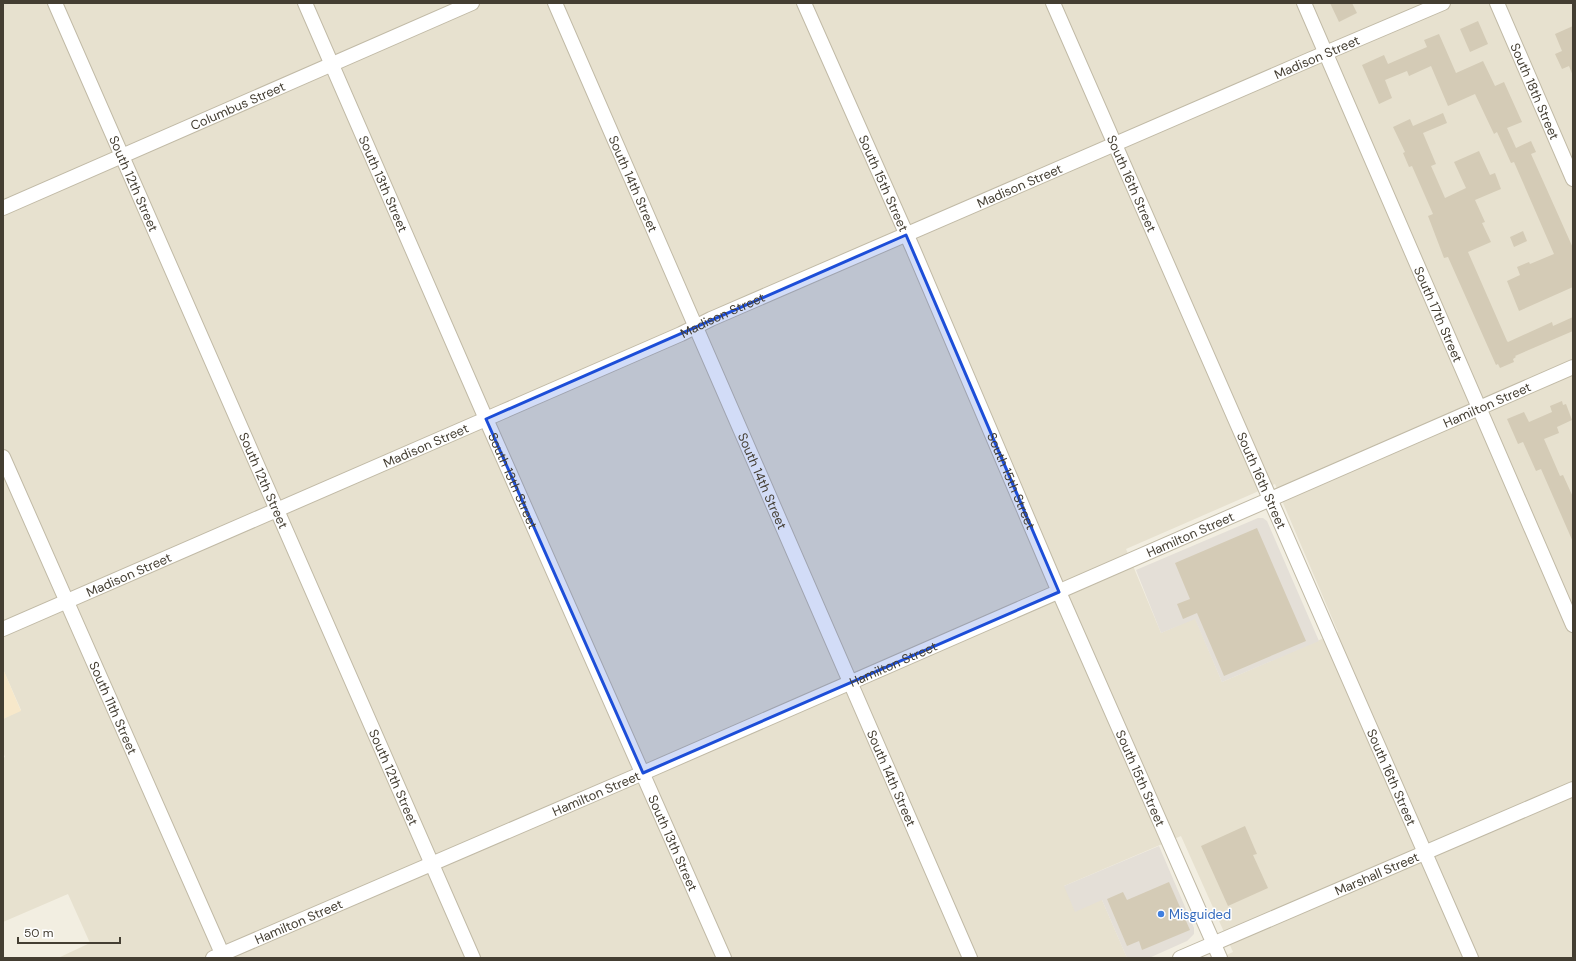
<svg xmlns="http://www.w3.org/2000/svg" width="1576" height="961" font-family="'DM Sans',sans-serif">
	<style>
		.residential { fill: #e7e1cf; fill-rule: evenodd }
		.commercial { fill: #f7e8ca }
		.industrial { fill: #e4dfd7 }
		.building { fill: #d4cbb6 }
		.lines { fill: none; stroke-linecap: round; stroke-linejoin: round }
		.minor-casing { stroke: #c1baa6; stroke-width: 16 }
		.minor { stroke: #fff; stroke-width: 14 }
		.marked { fill: #1d4ed8; fill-opacity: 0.2; stroke: #1d4ed8; stroke-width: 3; stroke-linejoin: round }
		.shop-dot { fill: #3f7fe0; stroke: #fff; stroke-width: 1.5 }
		.labels { text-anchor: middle; stroke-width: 3; stroke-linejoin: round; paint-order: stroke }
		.street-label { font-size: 13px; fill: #443e32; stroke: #fff }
		.shop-label { font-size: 13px; fill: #366cbe; stroke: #fff; text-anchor: start }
	</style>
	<rect width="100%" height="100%" fill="#f2eee1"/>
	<!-- residential -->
	<path class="residential" d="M3,3H1573V958H1220L1233,952L1181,836L1064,886L1102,900L1127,958H58L90,943L68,894L3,922V758L5,757L3,752V719L21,710L3,669ZM1275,484L1338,632L1222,682L1195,618L1161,633L1126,549Z"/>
	<!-- commercial -->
	<path class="commercial" d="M3,669L21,711L3,719Z"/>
	<!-- industrial -->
	<g class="industrial">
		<path d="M1258,518H1263L1267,521L1319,641L1222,682L1195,619L1161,633L1136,570Z"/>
		<path d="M1159,846L1194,928V934L1187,941L1149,958H1127L1102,900L1075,912L1064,886Z"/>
	</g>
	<!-- building -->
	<g class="building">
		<path d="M1330,3H1352L1357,13L1339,22Z"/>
		<path d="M1478,21L1488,44L1470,52L1460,29Z"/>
		<path d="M1573,26V76L1569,66L1562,69L1555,54L1562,51L1555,34Z"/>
		<path d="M1439,34L1456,73L1483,61L1495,86L1504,82L1522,122L1507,128L1516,148L1531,141L1536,152L1531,154L1573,248V287L1519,311L1507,281L1520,275L1517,267L1529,262L1530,264L1554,254L1514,162L1511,163L1497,132L1494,134L1475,94L1448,106L1431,66L1409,76L1407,71L1385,80L1392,98L1379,104L1362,65L1384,55L1388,64L1427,47L1424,40Z"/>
		<path d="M1443,113L1447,123L1423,133L1436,164L1431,166L1445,198L1466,188L1454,162L1479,151L1490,175L1495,173L1501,189L1475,200L1485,222L1482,223L1491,242L1468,252L1507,341L1508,342L1552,322L1553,326L1573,317V331L1515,356L1516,357L1513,359L1514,362L1500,368L1498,364L1496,365L1448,257L1444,258L1428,216L1433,214L1412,166L1409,167L1403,153L1405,152L1393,127L1410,119L1413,126Z"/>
		<path d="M1523,231L1527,241L1514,247L1510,237Z"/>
		<path d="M1562,401L1563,405L1566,404L1572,420L1557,427L1559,433L1544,439L1560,476L1563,475L1573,497V542L1541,469L1536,471L1523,442L1518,444L1507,419L1524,412L1529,422L1552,412L1550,406Z"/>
		<path d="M1257,528L1306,641L1224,676L1197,613L1183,619L1177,604L1190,599L1175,563Z"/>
		<path d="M1245,826L1257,854L1253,855L1268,888L1228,906L1201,846Z"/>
		<path d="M1169,882L1190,930L1142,950L1139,941L1127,946L1107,899L1123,892L1127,900Z"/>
	</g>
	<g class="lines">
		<defs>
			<g id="minor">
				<path id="s1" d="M55,3L473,958"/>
				<path id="s2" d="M305,3L486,419L724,958"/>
				<path id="s3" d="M555,3L970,958"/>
				<path id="s4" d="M804,3L913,249L1059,592L1220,958"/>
				<path id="s5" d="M1053,3L1471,958"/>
				<path id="s6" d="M1304,3L1573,625"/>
				<path id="s7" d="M1497,3L1573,179"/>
				<path id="s8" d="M3,208L472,3"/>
				<path id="s9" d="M3,457L224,958"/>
				<path id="s10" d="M3,629L502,412L681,334L711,319L1309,60L1443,3"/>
				<path id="s11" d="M213,958L643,773L1573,367"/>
				<path id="s12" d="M1180,958L1573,789"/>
			</g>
		</defs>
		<!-- minor casing -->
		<use href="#minor" class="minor-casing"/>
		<!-- minor -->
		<use href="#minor" class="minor"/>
	</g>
	<!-- marked area -->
	<path class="marked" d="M906,235L1059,592L643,773L486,419Z"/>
	<!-- markers -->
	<circle class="shop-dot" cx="1161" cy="914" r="4"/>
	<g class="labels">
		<!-- street labels -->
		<g class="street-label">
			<text dy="5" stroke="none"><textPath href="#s10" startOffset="1433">Madison Street</textPath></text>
			<text dy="5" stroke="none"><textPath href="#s7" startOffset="96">South 18th Street</textPath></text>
			<text dy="5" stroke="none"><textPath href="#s8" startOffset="256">Columbus Street</textPath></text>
			<text dy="5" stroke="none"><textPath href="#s4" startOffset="197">South 15th Street</textPath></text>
			<text dy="5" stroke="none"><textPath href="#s1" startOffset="197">South 12th Street</textPath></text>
			<text dy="5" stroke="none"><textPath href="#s2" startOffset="197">South 13th Street</textPath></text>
			<text dy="5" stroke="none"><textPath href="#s3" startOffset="197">South 14th Street</textPath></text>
			<text dy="5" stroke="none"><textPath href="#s5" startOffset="197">South 16th Street</textPath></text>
			<text dy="5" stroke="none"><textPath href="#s10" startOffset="1109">Madison Street</textPath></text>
			<text dy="5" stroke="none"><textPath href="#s6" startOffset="339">South 17th Street</textPath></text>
			<text dy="5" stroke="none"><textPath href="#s10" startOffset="785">Madison Street</textPath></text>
			<text dy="5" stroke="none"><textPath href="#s11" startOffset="1389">Hamilton Street</textPath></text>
			<text dy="5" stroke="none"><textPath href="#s10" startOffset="461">Madison Street</textPath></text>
			<text dy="5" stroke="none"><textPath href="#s5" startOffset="521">South 16th Street</textPath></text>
			<text dy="5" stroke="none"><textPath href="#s1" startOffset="521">South 12th Street</textPath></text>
			<text dy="5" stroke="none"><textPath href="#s2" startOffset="521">South 13th Street</textPath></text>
			<text dy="5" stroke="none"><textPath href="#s3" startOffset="521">South 14th Street</textPath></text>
			<text dy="5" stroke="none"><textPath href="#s4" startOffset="521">South 15th Street</textPath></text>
			<text dy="5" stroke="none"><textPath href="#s11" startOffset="1065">Hamilton Street</textPath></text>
			<text dy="5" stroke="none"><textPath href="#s10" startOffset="137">Madison Street</textPath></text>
			<text dy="5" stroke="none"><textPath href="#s11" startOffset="741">Hamilton Street</textPath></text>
			<text dy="5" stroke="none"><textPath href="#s9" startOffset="274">South 11th Street</textPath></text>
			<text dy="5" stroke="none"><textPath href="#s1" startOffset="845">South 12th Street</textPath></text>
			<text dy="5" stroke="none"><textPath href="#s5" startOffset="845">South 16th Street</textPath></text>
			<text dy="5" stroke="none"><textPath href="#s3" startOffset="845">South 14th Street</textPath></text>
			<text dy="5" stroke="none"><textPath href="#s4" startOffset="845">South 15th Street</textPath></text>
			<text dy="5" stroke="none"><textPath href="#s11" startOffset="417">Hamilton Street</textPath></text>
			<text dy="5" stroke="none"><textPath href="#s2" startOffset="917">South 13th Street</textPath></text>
			<text dy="5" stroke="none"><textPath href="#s12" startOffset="214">Marshall Street</textPath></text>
			<text dy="5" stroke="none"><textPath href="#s11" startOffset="93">Hamilton Street</textPath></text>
		</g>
		<!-- shop labels -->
		<g class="shop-label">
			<text x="1169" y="919">Misguided</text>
		</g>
	</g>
	<!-- border -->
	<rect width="1576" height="961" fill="none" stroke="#443e32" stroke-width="8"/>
	<!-- scale -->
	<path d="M18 937v6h102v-6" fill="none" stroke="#443e32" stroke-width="2"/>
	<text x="24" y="937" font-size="12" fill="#443e32" stroke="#ffffff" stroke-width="3" paint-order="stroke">50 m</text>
</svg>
